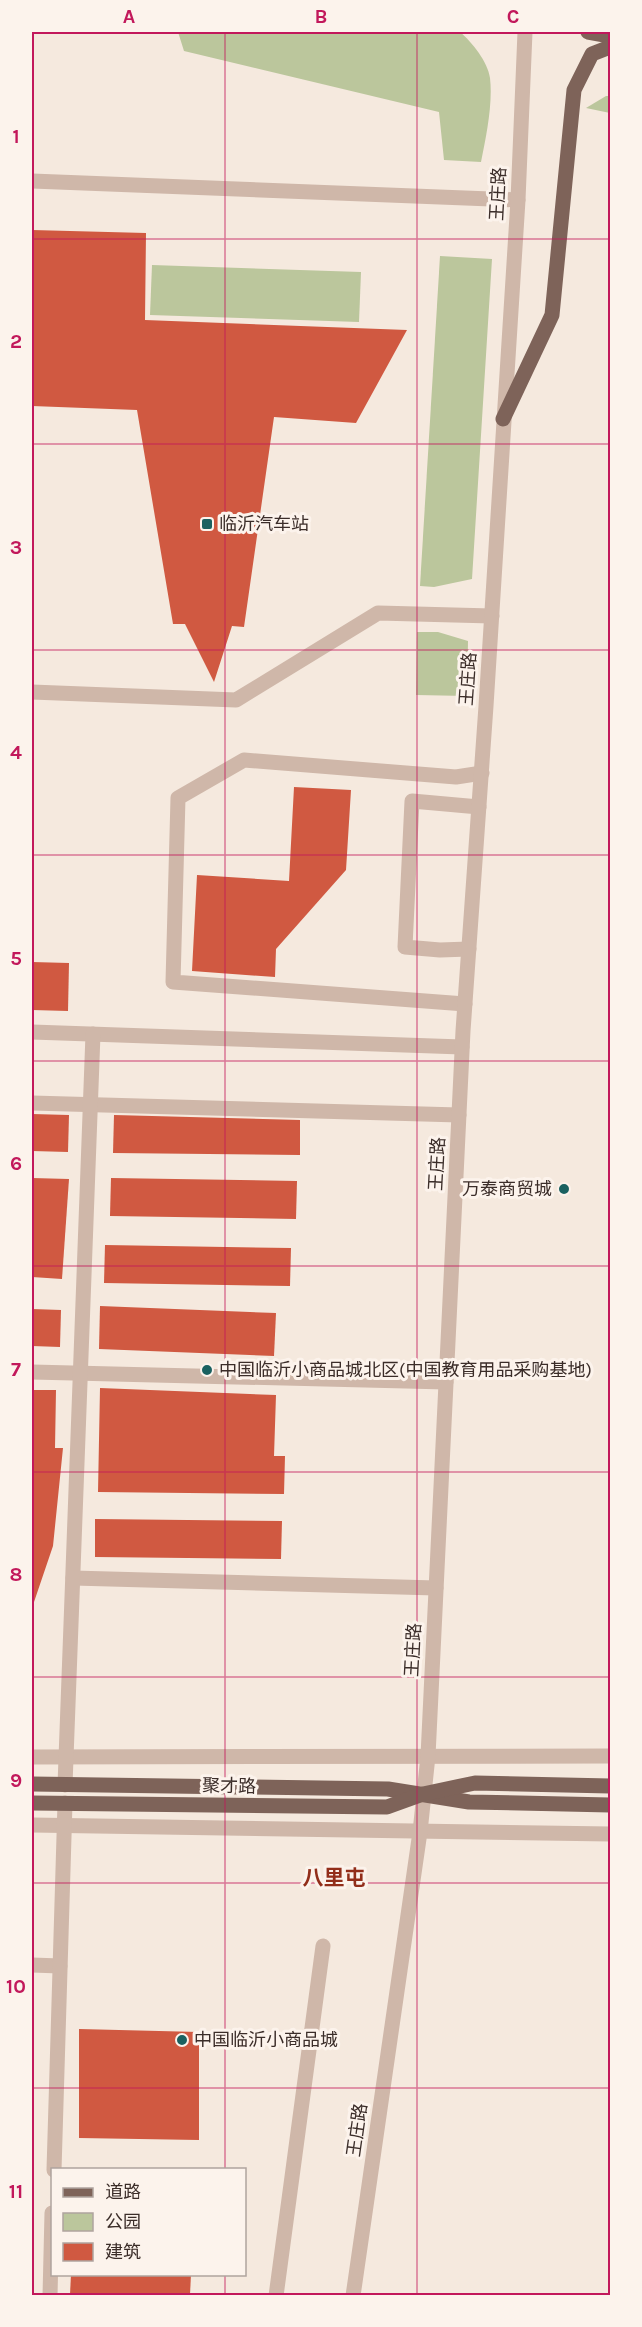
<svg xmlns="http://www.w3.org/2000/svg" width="642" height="2327" font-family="Karla,'Noto Sans SC',sans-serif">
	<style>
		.green { fill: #bbc69c }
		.building { fill: #d05941 }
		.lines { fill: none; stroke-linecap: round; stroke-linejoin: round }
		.minor { stroke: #cfb7a9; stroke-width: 15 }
		.major { stroke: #7e6359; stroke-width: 15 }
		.grid { fill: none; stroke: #c2185b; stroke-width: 1.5; stroke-opacity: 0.55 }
		.poi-dot { fill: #1a6160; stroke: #fcf3ec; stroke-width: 2 }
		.labels { text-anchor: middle; stroke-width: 6; stroke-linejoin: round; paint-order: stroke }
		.street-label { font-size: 18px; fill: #3b2d29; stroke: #fcf3ec }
		.poi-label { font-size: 18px; fill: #3b2d29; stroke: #fcf3ec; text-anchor: start }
		.quarter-label { font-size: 21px; font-weight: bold; fill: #922e1a; stroke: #fcf3ec }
		.neatline { fill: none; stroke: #c2185b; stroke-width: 2 }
		.grid-label { font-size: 20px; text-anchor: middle; font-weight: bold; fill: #c2185b }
	</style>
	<rect width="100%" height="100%" fill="#f5e9de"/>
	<!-- green -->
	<g class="green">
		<path d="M178,32H460C472,42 488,62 490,78C493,104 486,137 481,162L444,160L439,112L184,51Z"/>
		<path d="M606,96H610V113L586,108Z"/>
		<path d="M440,256L492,259L472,579L434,587L420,586Z"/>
		<path d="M152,265L361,272L359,322L150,315Z"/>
		<path d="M417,632H438L468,641L467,696L416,695Z"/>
	</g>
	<!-- building -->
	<g class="building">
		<path d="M32,230L146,233L145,320L407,330L356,423L274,417L244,627L232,626L214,682L185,624H173L137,410L32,406Z"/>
		<path d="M294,787L351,790L346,870L276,949L275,977L192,971L197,875L289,881Z"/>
		<path d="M32,962L69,963L68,1011L32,1010Z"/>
		<path d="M32,1114L69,1115L68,1152L32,1151Z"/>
		<path d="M114,1115L300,1120V1155L113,1153Z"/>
		<path d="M32,1178L69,1179L62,1279L32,1277Z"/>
		<path d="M111,1178L297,1181L296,1219L110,1216Z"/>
		<path d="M105,1245L291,1248L290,1286L104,1283Z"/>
		<path d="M100,1306L276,1313L274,1356L99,1349Z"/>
		<path d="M32,1309L61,1310L60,1347L32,1346Z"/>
		<path d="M100,1388L276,1395L274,1456H285L284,1494L98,1492Z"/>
		<path d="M32,1390H56L55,1448H63L53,1546L34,1602H32Z"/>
		<path d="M95,1519L282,1521L281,1559L95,1557Z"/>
		<path d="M79,2029L199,2032V2140L79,2138Z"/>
		<path d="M71,2274H191L190,2295H70Z"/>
	</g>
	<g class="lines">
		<!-- minor -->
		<g class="minor">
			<path d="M32,181L518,200"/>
			<path d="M32,692L236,700L378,613L492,616"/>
			<path d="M469,949L440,950L405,947L412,801L479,807"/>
			<path d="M465,1004L173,982L178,798L244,760L456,777L482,773"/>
			<path d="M32,1032L462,1047"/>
			<path d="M32,1103L459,1115"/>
			<path d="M32,1372L446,1382"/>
			<path d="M73,1578L436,1588"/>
			<path d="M32,1757L610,1756"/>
			<path d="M65,1785L93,1034"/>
			<path d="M32,1825L610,1834"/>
			<path d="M32,1965L60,1966"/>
			<path d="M54,2170L65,1803"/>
			<path d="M50,2296L52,2213"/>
			<path d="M276,2296L323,1946"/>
			<path d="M353,2296L420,1832L428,1756L463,1031L486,706L518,200L525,32"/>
		</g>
		<!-- major -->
		<g class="major">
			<path d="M588,32L610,36"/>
			<path d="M503,419L552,315L574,90L592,54L610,47"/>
			<path d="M32,1784L388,1789L469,1802L610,1805"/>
			<path d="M32,1803L387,1807L423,1794L475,1783L610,1786"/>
		</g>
	</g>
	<!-- grid -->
	<path class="grid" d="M225,32V2170M417,32V2296M32,239H610M32,444H610M32,650H610M32,855H610M32,1061H610M32,1266H610M32,1472H610M32,1677H610M32,1883H610M32,2088H610M225,2274V2296"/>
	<!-- markers -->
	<g class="poi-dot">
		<rect x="201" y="518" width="12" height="12" rx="3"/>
		<circle cx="564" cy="1189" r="6"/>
		<circle cx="207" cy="1370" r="6"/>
		<circle cx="182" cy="2040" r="6"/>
	</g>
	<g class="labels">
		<!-- street labels -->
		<g class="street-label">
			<text transform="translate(498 194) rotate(-87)" y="6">王庄路</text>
			<text transform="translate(468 679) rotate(-86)" y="6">王庄路</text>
			<text transform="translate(437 1164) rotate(-87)" y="6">王庄路</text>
			<text transform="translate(413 1650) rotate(-87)" y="6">王庄路</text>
			<text transform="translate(229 1786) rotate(1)" y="6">聚才路</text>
			<text transform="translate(357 2130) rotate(-82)" y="6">王庄路</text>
		</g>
		<!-- poi labels -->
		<g class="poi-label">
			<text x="219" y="530">临沂汽车站</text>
			<text x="552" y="1195" text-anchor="end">万泰商贸城</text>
			<text x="219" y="1376">中国临沂小商品城北区(中国教育用品采购基地)</text>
			<text x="194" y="2046">中国临沂小商品城</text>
		</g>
		<!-- quarter labels -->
		<g class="quarter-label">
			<text x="334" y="1885">八里屯</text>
		</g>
	</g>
	<!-- border -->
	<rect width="642" height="2327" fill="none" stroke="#fcf3ec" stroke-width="66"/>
	<!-- legend -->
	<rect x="51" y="2168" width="195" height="108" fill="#fcf3ec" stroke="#afa49e" stroke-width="1.5"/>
	<rect x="63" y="2188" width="30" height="9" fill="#7e6359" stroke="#afa49e" stroke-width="1.5"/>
	<text x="105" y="2198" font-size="18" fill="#3b2d29">道路</text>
	<rect x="63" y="2213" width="30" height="18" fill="#bbc69c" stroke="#afa49e" stroke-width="1.5"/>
	<text x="105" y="2228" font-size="18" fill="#3b2d29">公园</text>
	<rect x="63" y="2243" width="30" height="18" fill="#d05941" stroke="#afa49e" stroke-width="1.5"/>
	<text x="105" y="2258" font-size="18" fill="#3b2d29">建筑</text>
	<rect x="33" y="33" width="576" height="2261" class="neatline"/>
	<g class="grid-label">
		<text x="129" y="23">A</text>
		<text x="321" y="23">B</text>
		<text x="513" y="23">C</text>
		<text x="16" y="143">1</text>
		<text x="16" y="348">2</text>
		<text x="16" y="554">3</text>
		<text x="16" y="759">4</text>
		<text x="16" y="965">5</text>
		<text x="16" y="1170">6</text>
		<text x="16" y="1376">7</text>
		<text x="16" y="1581">8</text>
		<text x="16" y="1787">9</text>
		<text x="16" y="1993">10</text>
		<text x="16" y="2198">11</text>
	</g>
</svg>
